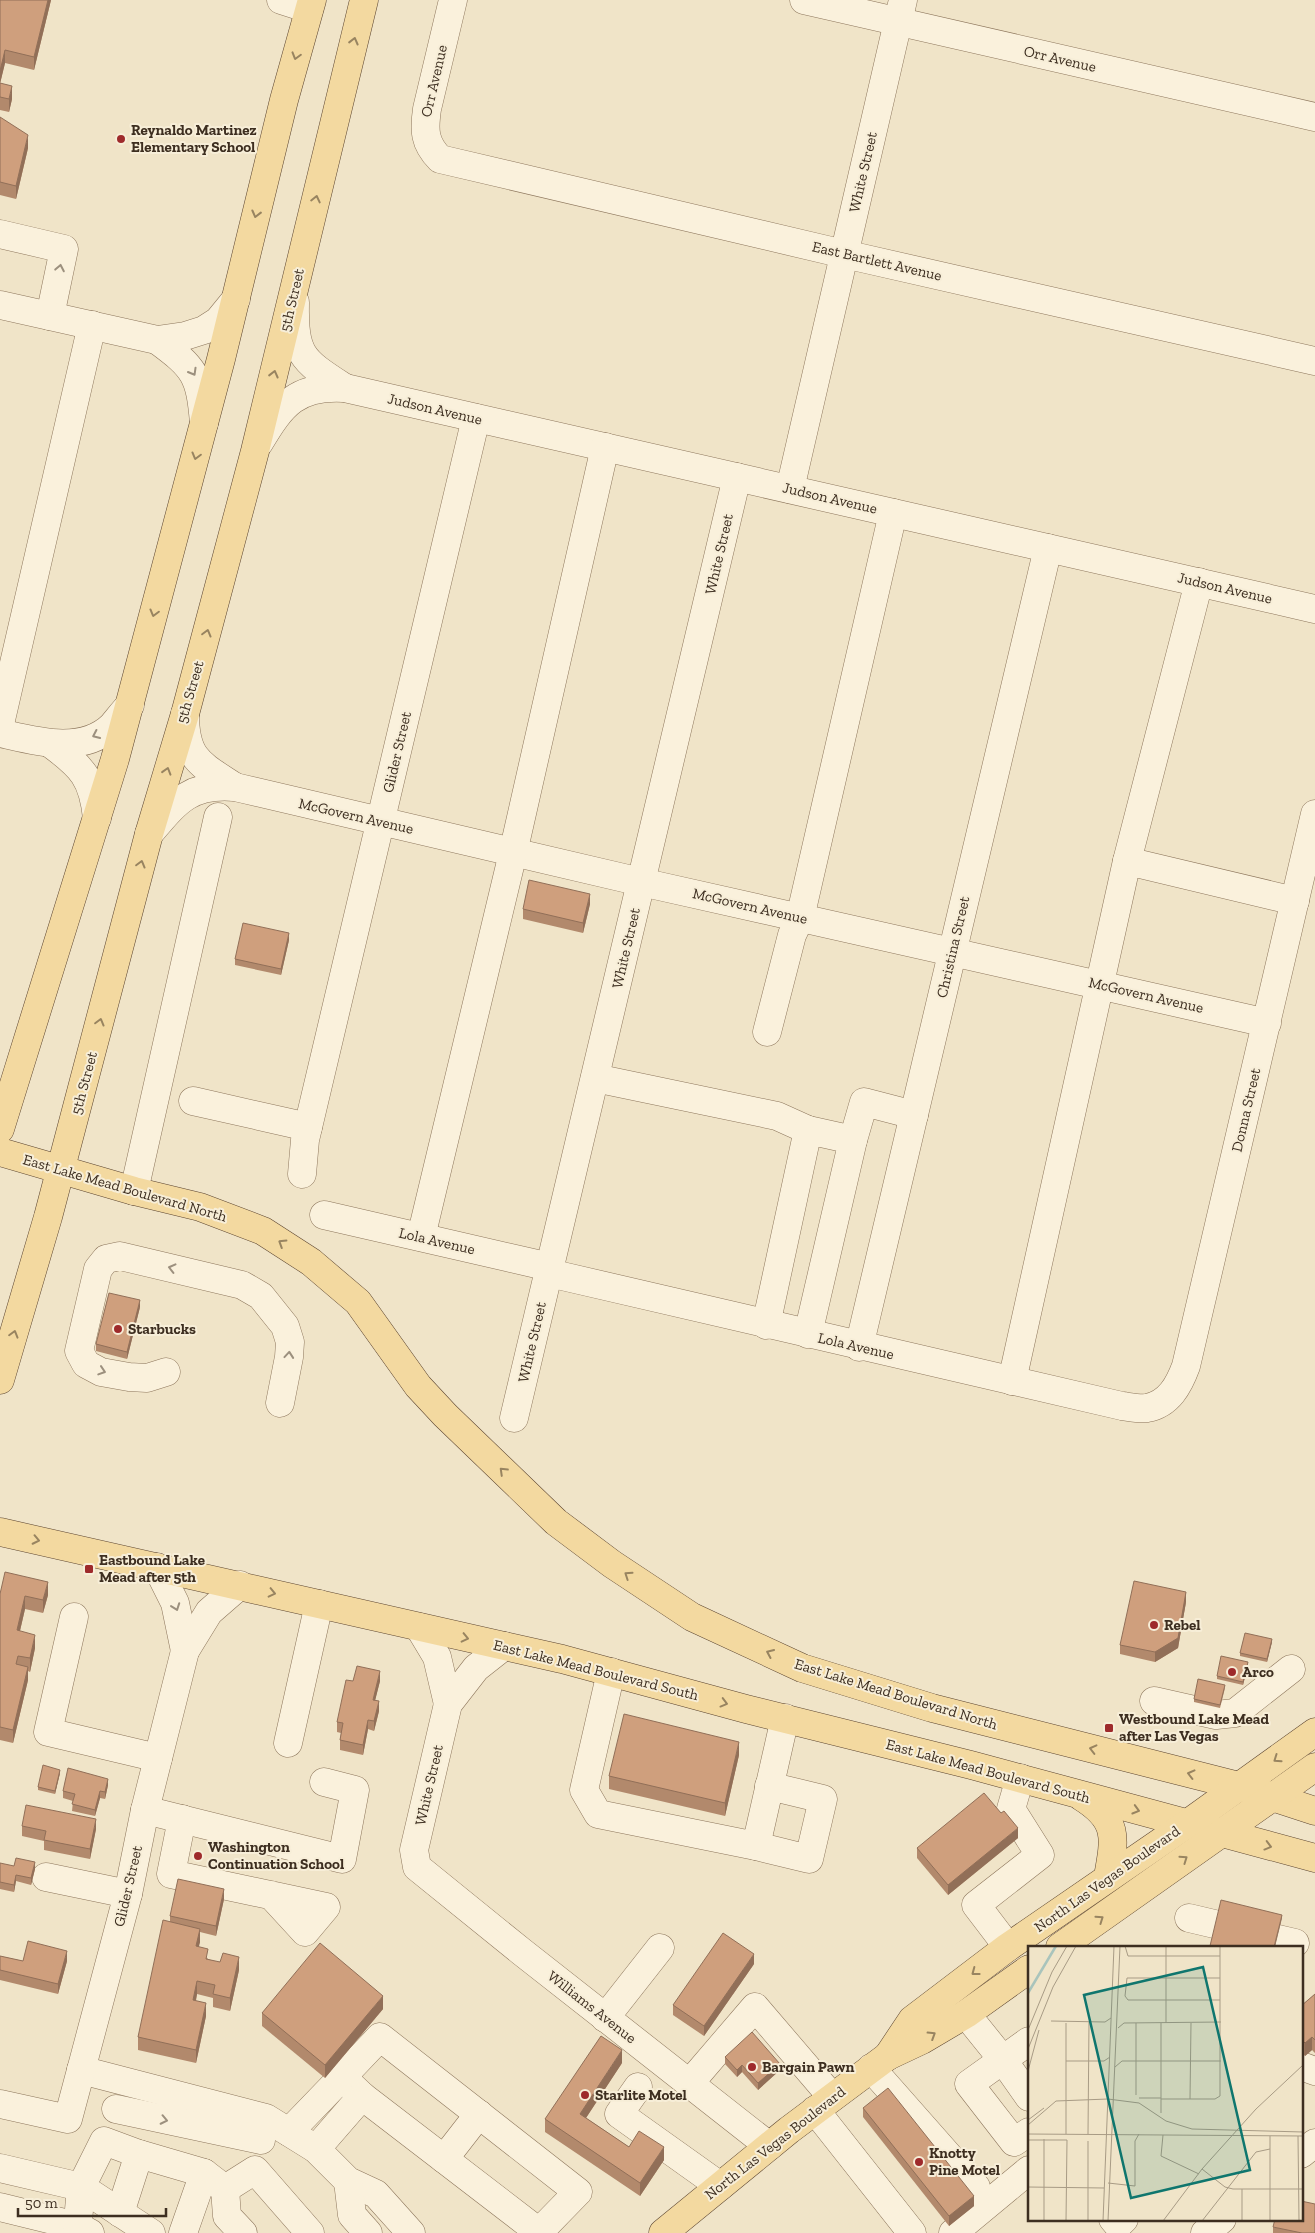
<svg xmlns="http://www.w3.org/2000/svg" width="1315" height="2233" font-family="'Zilla Slab',serif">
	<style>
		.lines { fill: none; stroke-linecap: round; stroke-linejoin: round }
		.minor-casing { stroke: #8d765c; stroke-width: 29 }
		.major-casing { stroke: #5b4430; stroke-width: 29 }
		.minor { stroke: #faf1dc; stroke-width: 28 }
		.major { stroke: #f3d9a0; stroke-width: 28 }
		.wall { fill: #b2896c }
		.shaded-wall { fill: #916f58 }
		.building { fill: #cf9f7d; stroke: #916f58 }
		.oneway { stroke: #988460 }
		.oneway2 { stroke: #9c907e }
		.poi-dot { fill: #9e2a2b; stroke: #f7eed8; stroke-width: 2 }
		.labels { text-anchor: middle; stroke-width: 4; stroke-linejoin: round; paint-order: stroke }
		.street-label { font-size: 15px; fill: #3d2e20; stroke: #f7eed8 }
		.poi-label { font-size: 15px; font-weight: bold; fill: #3d2e20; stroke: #f7eed8; text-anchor: start }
		.inset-river { fill: none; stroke: #a9c4bc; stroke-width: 2.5 }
		.inset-road { fill: none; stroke: #a89b85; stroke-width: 1 }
		.view { fill: #0f766e; fill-opacity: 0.15; stroke: #0f766e; stroke-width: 2.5 }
		.inset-edge { fill: none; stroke: #3d2e20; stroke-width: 2.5 }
	</style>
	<rect width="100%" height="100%" fill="#f0e4c8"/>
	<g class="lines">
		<defs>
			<g id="minor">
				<path d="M281,0L309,9"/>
				<path d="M453,0L427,109C424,130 424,143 440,159L844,254L1315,361"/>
				<path d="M804,0L1315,117"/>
				<path d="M0,234L64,249L50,316"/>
				<path d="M295,302C294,356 302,360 345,388"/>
				<path d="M0,305L157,340L185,336L204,330L218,321L236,299"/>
				<path d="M157,340C195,368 200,375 204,423"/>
				<path d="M259,443C282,404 297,385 345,388L1315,609"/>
				<path d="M790,489L903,0"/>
				<path d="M185,714C185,759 200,764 235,787"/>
				<path d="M0,724L92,325"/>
				<path d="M0,733C35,741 82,755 112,726C118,719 124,711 130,705"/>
				<path d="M51,744C82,767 93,778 97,818"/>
				<path d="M149,834C176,802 190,783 235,787L641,882L1267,1023"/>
				<path d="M1127,861L1199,582"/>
				<path d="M767,1032L792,935L800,918L893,513"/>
				<path d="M595,1078L777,1116L808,1130"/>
				<path d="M193,1101L308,1127"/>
				<path d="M853,1140L864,1102L914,1115"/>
				<path d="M302,1174L305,1140L476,418"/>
				<path d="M134,1191L218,817"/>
				<path d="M324,1215L550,1267"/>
				<path d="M421,1237L513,853L605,447"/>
				<path d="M549,1273L1122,1406C1130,1407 1139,1409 1147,1408C1169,1404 1179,1385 1186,1366L1315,814"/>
				<path d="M766,1325L808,1130L853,1140L808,1334"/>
				<path d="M859,1347L1048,548"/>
				<path d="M166,1372L147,1378L129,1377L101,1372L86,1364L79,1351L98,1269L106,1259L120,1256L242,1285L261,1296L285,1326L290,1342L289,1357L280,1403"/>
				<path d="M1012,1381L1127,861L1295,901"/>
				<path d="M514,1418L737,477"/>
				<path d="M157,1567L175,1603L185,1651"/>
				<path d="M74,1617L48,1732L158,1758"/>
				<path d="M419,1627L437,1657L448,1704"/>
				<path d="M504,1646L476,1668L448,1704L414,1850L417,1867L522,1952L769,2146"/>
				<path d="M611,1672L584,1790L598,1814L756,1846L785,1718"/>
				<path d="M1154,1701L1216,1715L1235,1713L1291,1669"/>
				<path d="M288,1743L319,1604"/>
				<path d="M145,1810L342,1859L355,1790L324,1782"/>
				<path d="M182,1819L171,1874L326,1907L305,1932L271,1895"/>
				<path d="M756,1846L809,1859L823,1799L769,1786"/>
				<path d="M46,1877L128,1894"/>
				<path d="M1189,1918L1295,1943"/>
				<path d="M1008,1947L976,1905L1040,1855L1011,1809L1020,1778"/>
				<path d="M966,2014L1003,2060L1029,2097"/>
				<path d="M605,2018L660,1948"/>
				<path d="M380,2037L578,2192L539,2232L362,2096L342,2077Z"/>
				<path d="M1029,2041L969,2084L1014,2142L1029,2132"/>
				<path d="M1301,2066L1315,2071"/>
				<path d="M871,2068L976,2187"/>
				<path d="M81,2070L266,2118L316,2149L348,2181L376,2194L411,2233"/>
				<path d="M689,2084L755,2007L832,2097"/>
				<path d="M638,2087L619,2114L720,2186"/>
				<path d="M0,2104L68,2119L128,1894L145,1810L185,1651L209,1612L240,1585"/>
				<path d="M116,2109L261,2140"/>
				<path d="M815,2110L912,2233"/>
				<path d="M289,2132L342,2077"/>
				<path d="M316,2149L362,2096"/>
				<path d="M1301,2154L1315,2143"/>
				<path d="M444,2159L479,2114"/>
				<path d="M0,2168L81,2187L151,2233"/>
				<path d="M348,2181L352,2215L368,2233"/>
				<path d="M225,2189L227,2216L243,2233"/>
				<path d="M0,2207L77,2226L90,2233"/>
				<path d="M120,2213L139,2154"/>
				<path d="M1113,2219L1118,2225L1124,2219"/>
				<path d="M77,2233L81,2187L104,2141L139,2154L204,2173L225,2189L255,2170L310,2233"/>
				<path d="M183,2233L204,2173"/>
				<path d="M953,2233L1029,2170"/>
				<path d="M1205,2233L1222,2219"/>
			</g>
			<g id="major">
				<path d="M0,1129L115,759L221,359L284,100L312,0"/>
				<path d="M0,1152L134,1191L200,1207L263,1231L311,1262L358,1302L418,1386L445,1415L556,1522L612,1564L692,1617L802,1668L932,1708L1239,1786L1315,1811"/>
				<path d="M0,1380L48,1217L149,834L185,714L255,451L364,0"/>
				<path d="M0,1532L562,1659L746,1709L971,1765L1315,1858"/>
				<path d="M1082,1797C1119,1820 1115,1838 1108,1877"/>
				<path d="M1060,1947L1315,1767"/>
				<path d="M888,2056L912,2020L1008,1947L1187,1824L1315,1732"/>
				<path d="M663,2233L789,2130L888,2056L922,2040L966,2014L1029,1969"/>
			</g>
		</defs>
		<!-- minor casing -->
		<use href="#minor" class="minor-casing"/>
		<!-- major casing -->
		<use href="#major" class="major-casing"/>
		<!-- minor -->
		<use href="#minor" class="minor"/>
		<!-- major -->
		<use href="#major" class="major"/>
	</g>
	<!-- wall -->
	<g class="wall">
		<path d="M0,0H51L34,70L5,63L0,83L12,99L9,112L0,110Z"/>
		<path d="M0,117L28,148L16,199L0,195Z"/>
		<path d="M590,904L583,933L523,919V909Z"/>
		<path d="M289,940L281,975L235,965V959Z"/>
		<path d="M140,1307L127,1359L96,1351V1344Z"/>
		<path d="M0,1594L48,1595L43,1613L25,1609L20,1631L35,1648L30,1672L28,1671V1680L13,1743L0,1740Z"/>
		<path d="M1186,1602L1178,1648L1155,1662L1120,1654V1645Z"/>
		<path d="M1272,1642L1267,1662L1240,1656V1653Z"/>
		<path d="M1248,1665L1243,1685L1217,1679V1676Z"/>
		<path d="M353,1681H380L375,1700L379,1711L374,1731L368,1729L363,1755L340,1750V1740L341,1733L337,1732V1722Z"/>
		<path d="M1225,1688L1220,1708L1194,1702V1699Z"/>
		<path d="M739,1755L725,1816L609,1789V1776Z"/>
		<path d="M60,1773L55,1794L38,1790V1787Z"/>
		<path d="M108,1785L105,1799L100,1798L95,1816L72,1811L73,1801L63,1798V1791Z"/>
		<path d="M22,1826L96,1829L90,1859L44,1850V1841L22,1836Z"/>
		<path d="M1018,1838L948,1895L917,1858V1848Z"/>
		<path d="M0,1866L35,1869L31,1885L16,1881L14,1892L0,1889Z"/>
		<path d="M224,1899L216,1936L200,1932V1942L198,1947L208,1959L239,1970L230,2011L213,2007V1998L197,1994L196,2001L206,2016L196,2063L138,2050V2037L170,1922V1916Z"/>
		<path d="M0,1956L23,1961H67L58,1994L0,1980Z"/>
		<path d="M754,1964L704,2036L673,2015V2005Z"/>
		<path d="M1315,1994V2053L1312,2050L1305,2056L1301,2052V2006Z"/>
		<path d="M383,2009L325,2078L262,2026V2013Z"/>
		<path d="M725,2057L780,2070L758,2090L742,2072L737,2077L725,2064Z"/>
		<path d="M622,2063L586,2118L629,2147L664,2160L640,2196L545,2132V2119Z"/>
		<path d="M863,2108L974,2206L949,2226L863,2117Z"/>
		<path d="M1273,2227L1315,2233H1273Z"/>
	</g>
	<!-- shaded-wall -->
	<g class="shaded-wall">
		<path d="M48,0H51L34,70V57Z"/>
		<path d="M5,50V63L0,84V71Z"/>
		<path d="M12,86V99L9,112V99Z"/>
		<path d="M28,135V148L16,199V186Z"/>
		<path d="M590,894V904L583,933V923Z"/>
		<path d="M289,933V940L281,975V969Z"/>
		<path d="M140,1300V1307L127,1359V1352Z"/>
		<path d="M48,1582V1595L43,1613V1600Z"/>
		<path d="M1186,1592V1602L1178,1648L1155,1662V1652Z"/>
		<path d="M25,1596V1609L17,1643V1630Z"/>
		<path d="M35,1635V1648L30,1672V1658Z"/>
		<path d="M1272,1639V1642L1267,1662V1659Z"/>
		<path d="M1248,1662V1665L1243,1685V1682Z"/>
		<path d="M28,1667V1680L13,1743V1730Z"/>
		<path d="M380,1671V1681L373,1709V1700Z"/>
		<path d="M379,1701V1711L374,1731V1721Z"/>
		<path d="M368,1720V1729L363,1755V1745Z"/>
		<path d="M739,1742V1755L725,1816V1803Z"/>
		<path d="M60,1770V1773L55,1794V1791Z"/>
		<path d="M108,1779V1785L105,1799V1792Z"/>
		<path d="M100,1791V1798L95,1816V1810Z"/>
		<path d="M96,1819V1829L90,1859V1849Z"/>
		<path d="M1018,1828V1838L948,1895V1885Z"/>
		<path d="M35,1862V1869L31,1885V1878Z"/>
		<path d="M16,1875V1881L14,1892V1885Z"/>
		<path d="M224,1889V1899L216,1936V1926Z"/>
		<path d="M1282,1915V1918L1275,1947H1274Z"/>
		<path d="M200,1929V1942L196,1959V1946Z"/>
		<path d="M67,1951V1961L58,1994V1984Z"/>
		<path d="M754,1954V1964L704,2036V2026Z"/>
		<path d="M239,1957V1970L230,2011V1998Z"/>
		<path d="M197,1981V1994L193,2013V2000Z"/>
		<path d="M383,1996V2009L325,2078V2065Z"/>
		<path d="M206,2003V2016L196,2063V2050Z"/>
		<path d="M1312,2037V2050L1305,2056V2043Z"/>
		<path d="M622,2050V2063L580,2127V2114Z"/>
		<path d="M780,2064V2070L758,2090V2083Z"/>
		<path d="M742,2065V2072L737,2077V2070Z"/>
		<path d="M664,2147V2160L640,2196V2183Z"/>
		<path d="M974,2196V2206L949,2226V2216Z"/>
	</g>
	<!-- building -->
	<g class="building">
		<path d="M0,0H48L34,57L5,50L0,71Z"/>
		<path d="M0,83L12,86L9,99L0,97Z"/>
		<path d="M0,117L28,135L16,186L0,182Z"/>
		<path d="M529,880L590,894L583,923L523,909Z"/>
		<path d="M243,923L289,933L281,969L235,959Z"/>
		<path d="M109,1293L140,1300L127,1352L96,1344Z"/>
		<path d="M5,1572L48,1582L43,1600L25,1596L17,1630L35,1635L30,1658L18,1656L16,1664L28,1667L13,1730L0,1727V1594Z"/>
		<path d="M1134,1581L1186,1592L1178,1638L1155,1652L1120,1645Z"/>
		<path d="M1245,1633L1272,1639L1267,1659L1240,1653Z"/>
		<path d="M1221,1656L1248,1662L1243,1682L1217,1676Z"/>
		<path d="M357,1666L380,1671L373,1700L379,1701L374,1721L368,1720L363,1745L340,1740L343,1723L337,1722L346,1680L353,1681Z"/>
		<path d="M1198,1679L1225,1685L1220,1705L1194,1699Z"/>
		<path d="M624,1714L739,1742L725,1803L609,1776Z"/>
		<path d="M43,1765L60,1770L55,1791L38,1787Z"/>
		<path d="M68,1768L108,1779L105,1792L100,1791L95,1810L72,1804L75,1794L63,1791Z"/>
		<path d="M984,1793L1001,1813L1004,1811L1018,1828L948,1885L917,1848Z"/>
		<path d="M26,1805L96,1819L90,1849L44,1840L46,1831L22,1826Z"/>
		<path d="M16,1858L35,1862L31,1878L16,1875L14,1885L0,1882V1863L14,1866Z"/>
		<path d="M178,1879L224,1889L216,1926L170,1916Z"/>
		<path d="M1221,1900L1282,1915L1274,1947L1210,1946Z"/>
		<path d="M163,1920L200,1929L196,1946L208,1949L206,1959L220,1962L223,1953L239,1957L230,1998L213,1994L215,1985L197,1981L193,2000L206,2003L196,2050L138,2037Z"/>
		<path d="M723,1933L754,1954L704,2026L673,2005Z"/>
		<path d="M28,1941L67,1951L58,1984L0,1970V1956L23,1961Z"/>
		<path d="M320,1943L383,1996L325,2065L262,2013Z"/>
		<path d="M1315,1994V2040L1312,2037L1305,2043L1301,2039V2006Z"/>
		<path d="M752,2032L780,2064L758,2083L742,2065L737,2070L725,2057Z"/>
		<path d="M601,2036L622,2050L580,2114L629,2147L639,2131L664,2147L640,2183L545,2119Z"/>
		<path d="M888,2088L974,2196L949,2216L863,2108Z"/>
		<path d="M1301,2201L1315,2204V2233H1302L1273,2227L1275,2219H1301Z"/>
	</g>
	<!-- one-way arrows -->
	<defs><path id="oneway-chevron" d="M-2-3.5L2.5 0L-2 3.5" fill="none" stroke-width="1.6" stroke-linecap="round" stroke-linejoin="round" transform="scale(1.25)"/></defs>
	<g class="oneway">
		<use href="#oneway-chevron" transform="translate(354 41) rotate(-76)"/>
		<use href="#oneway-chevron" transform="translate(296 56) rotate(106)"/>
		<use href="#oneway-chevron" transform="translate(316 199) rotate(-77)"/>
		<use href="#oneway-chevron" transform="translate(256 214) rotate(104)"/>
		<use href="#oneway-chevron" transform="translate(274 374) rotate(-76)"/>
		<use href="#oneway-chevron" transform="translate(196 456) rotate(105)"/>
		<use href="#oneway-chevron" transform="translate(154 613) rotate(105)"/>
		<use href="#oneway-chevron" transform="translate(207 633) rotate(-75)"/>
		<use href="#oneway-chevron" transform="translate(167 771) rotate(-73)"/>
		<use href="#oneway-chevron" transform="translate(141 864) rotate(-75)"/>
		<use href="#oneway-chevron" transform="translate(100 1022) rotate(-75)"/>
		<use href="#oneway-chevron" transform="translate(282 1243) rotate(-148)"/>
		<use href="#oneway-chevron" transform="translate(14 1334) rotate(-74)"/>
		<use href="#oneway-chevron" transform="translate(503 1471) rotate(-136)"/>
		<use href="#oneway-chevron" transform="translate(36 1540) rotate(12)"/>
		<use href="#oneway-chevron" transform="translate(628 1575) rotate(-146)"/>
		<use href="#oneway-chevron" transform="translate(272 1593) rotate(13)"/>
		<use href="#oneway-chevron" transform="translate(465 1638) rotate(13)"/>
		<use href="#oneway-chevron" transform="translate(770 1653) rotate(-156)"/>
		<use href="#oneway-chevron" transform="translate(724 1703) rotate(15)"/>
		<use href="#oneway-chevron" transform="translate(1093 1749) rotate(-166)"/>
		<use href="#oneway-chevron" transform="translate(1277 1759) rotate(145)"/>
		<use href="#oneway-chevron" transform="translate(1191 1774) rotate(-166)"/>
		<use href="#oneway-chevron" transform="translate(1136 1810) rotate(16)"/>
		<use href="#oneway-chevron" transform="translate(1268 1846) rotate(15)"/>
		<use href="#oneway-chevron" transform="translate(1184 1859) rotate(-35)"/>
		<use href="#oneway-chevron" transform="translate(1100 1919) rotate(-35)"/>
		<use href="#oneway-chevron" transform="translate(975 1972) rotate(143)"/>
		<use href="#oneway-chevron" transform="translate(932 2035) rotate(-32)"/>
	</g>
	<g class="oneway2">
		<use href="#oneway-chevron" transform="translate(60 268) rotate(-79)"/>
		<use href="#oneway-chevron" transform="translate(193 372) rotate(60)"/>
		<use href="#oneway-chevron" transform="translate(96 735) rotate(155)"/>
		<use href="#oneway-chevron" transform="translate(172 1268) rotate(-166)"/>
		<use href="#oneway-chevron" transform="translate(289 1355) rotate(-85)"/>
		<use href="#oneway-chevron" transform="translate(102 1371) rotate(18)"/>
		<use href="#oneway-chevron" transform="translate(176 1607) rotate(70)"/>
		<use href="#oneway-chevron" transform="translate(164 2120) rotate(12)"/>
	</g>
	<!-- markers -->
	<g class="poi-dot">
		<circle cx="121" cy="139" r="5"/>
		<circle cx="118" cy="1329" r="5"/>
		<rect x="84" y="1564" width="10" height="10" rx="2.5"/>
		<circle cx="1154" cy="1625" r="5"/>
		<circle cx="1232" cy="1672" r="5"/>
		<rect x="1104" y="1723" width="10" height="10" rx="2.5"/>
		<circle cx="198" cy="1856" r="5"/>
		<circle cx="752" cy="2067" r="5"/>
		<circle cx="585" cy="2095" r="5"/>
		<circle cx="919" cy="2162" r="5"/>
	</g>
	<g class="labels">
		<!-- street labels -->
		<g class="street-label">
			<text transform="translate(1060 59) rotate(13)" y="5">Orr Avenue</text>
			<text transform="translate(434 81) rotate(-77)" y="5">Orr Avenue</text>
			<text transform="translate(863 172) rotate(-77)" y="5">White Street</text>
			<text transform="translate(877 261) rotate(13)" y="5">East Bartlett Avenue</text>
			<text transform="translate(292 300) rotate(-77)" y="5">5th Street</text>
			<text transform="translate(435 409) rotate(13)" y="5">Judson Avenue</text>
			<text transform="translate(830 498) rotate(13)" y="5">Judson Avenue</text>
			<text transform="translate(719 554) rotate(-77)" y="5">White Street</text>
			<text transform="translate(1225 588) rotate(13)" y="5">Judson Avenue</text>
			<text transform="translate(190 692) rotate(-74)" y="5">5th Street</text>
			<text transform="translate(397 752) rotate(-77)" y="5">Glider Street</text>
			<text transform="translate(356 816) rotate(13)" y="5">McGovern Avenue</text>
			<text transform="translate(750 906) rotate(13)" y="5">McGovern Avenue</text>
			<text transform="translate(953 947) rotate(-77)" y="5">Christina Street</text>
			<text transform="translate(626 948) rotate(-77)" y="5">White Street</text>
			<text transform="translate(1146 995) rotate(13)" y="5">McGovern Avenue</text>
			<text transform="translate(84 1083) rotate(-75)" y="5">5th Street</text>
			<text transform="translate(1246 1110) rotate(-77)" y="5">Donna Street</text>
			<text transform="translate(125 1188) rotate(16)" y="5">East Lake Mead Boulevard North</text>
			<text transform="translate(437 1241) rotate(13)" y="5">Lola Avenue</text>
			<text transform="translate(532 1342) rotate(-77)" y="5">White Street</text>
			<text transform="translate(856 1346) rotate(13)" y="5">Lola Avenue</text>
			<text transform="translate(596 1670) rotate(14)" y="5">East Lake Mead Boulevard South</text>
			<text transform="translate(896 1694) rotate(17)" y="5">East Lake Mead Boulevard North</text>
			<text transform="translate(988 1771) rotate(15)" y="5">East Lake Mead Boulevard South</text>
			<text transform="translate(429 1785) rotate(-77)" y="5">White Street</text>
			<text transform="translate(1107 1879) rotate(-35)" y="5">North Las Vegas Boulevard</text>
			<text transform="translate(128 1886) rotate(-77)" y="5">Glider Street</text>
			<text transform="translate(592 2007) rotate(38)" y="5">Williams Avenue</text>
			<text transform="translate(775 2143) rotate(-38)" y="5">North Las Vegas Boulevard</text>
		</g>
		<!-- poi labels -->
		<g class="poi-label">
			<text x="131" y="135">Reynaldo Martinez<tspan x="131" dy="17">Elementary School</tspan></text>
			<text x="128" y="1334">Starbucks</text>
			<text x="99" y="1565">Eastbound Lake<tspan x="99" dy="17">Mead after 5th</tspan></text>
			<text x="1164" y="1630">Rebel</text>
			<text x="1242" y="1677">Arco</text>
			<text x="1119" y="1724">Westbound Lake Mead<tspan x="1119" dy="17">after Las Vegas</tspan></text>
			<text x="208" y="1852">Washington<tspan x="208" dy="17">Continuation School</tspan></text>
			<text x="762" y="2072">Bargain Pawn</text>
			<text x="595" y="2100">Starlite Motel</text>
			<text x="929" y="2158">Knotty<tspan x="929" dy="17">Pine Motel</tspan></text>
		</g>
	</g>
	<!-- overview -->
	<g transform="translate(1028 1946)">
		<rect width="275" height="275" fill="#f0e4c8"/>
		<path class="inset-river" d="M0,47L28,0"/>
		<path class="inset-road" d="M97,0L100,10H192M138,0V77M192,32H99L97,50L100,54H192M23,75L77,76L83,72M108,77V149M90,82L96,77L193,76M0,84L24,26L39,0M0,103L25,41L48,0M38,115H76L82,111M87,121L94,115H193M0,125L11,84M111,152H133M133,153H187L192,150V0M162,153L163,77M133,167V77M0,174L16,162M0,179L28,155L80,153L111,157L138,175L164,183L275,186M0,188L275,190M38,188V77M60,188L61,76M135,189L133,210L171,228M242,190V275M270,190L271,275M0,194H39L38,275M174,223L197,241L205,243H275M80,237L107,240V195L111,188M0,241L76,242M214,243V275M16,275V193M60,275V195M75,275L86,0M80,275L92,0M135,275L174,223L228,163L275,119M174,275L228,206L242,203"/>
		<path class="view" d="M175,21L222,224L103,252L56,49Z"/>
		<rect width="275" height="275" class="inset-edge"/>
	</g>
	<!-- scale -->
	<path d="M18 2208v8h148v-8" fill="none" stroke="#3d2e20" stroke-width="2.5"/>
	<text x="25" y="2208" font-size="15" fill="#3d2e20" stroke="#f7eed8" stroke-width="4" paint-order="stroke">50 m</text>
</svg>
